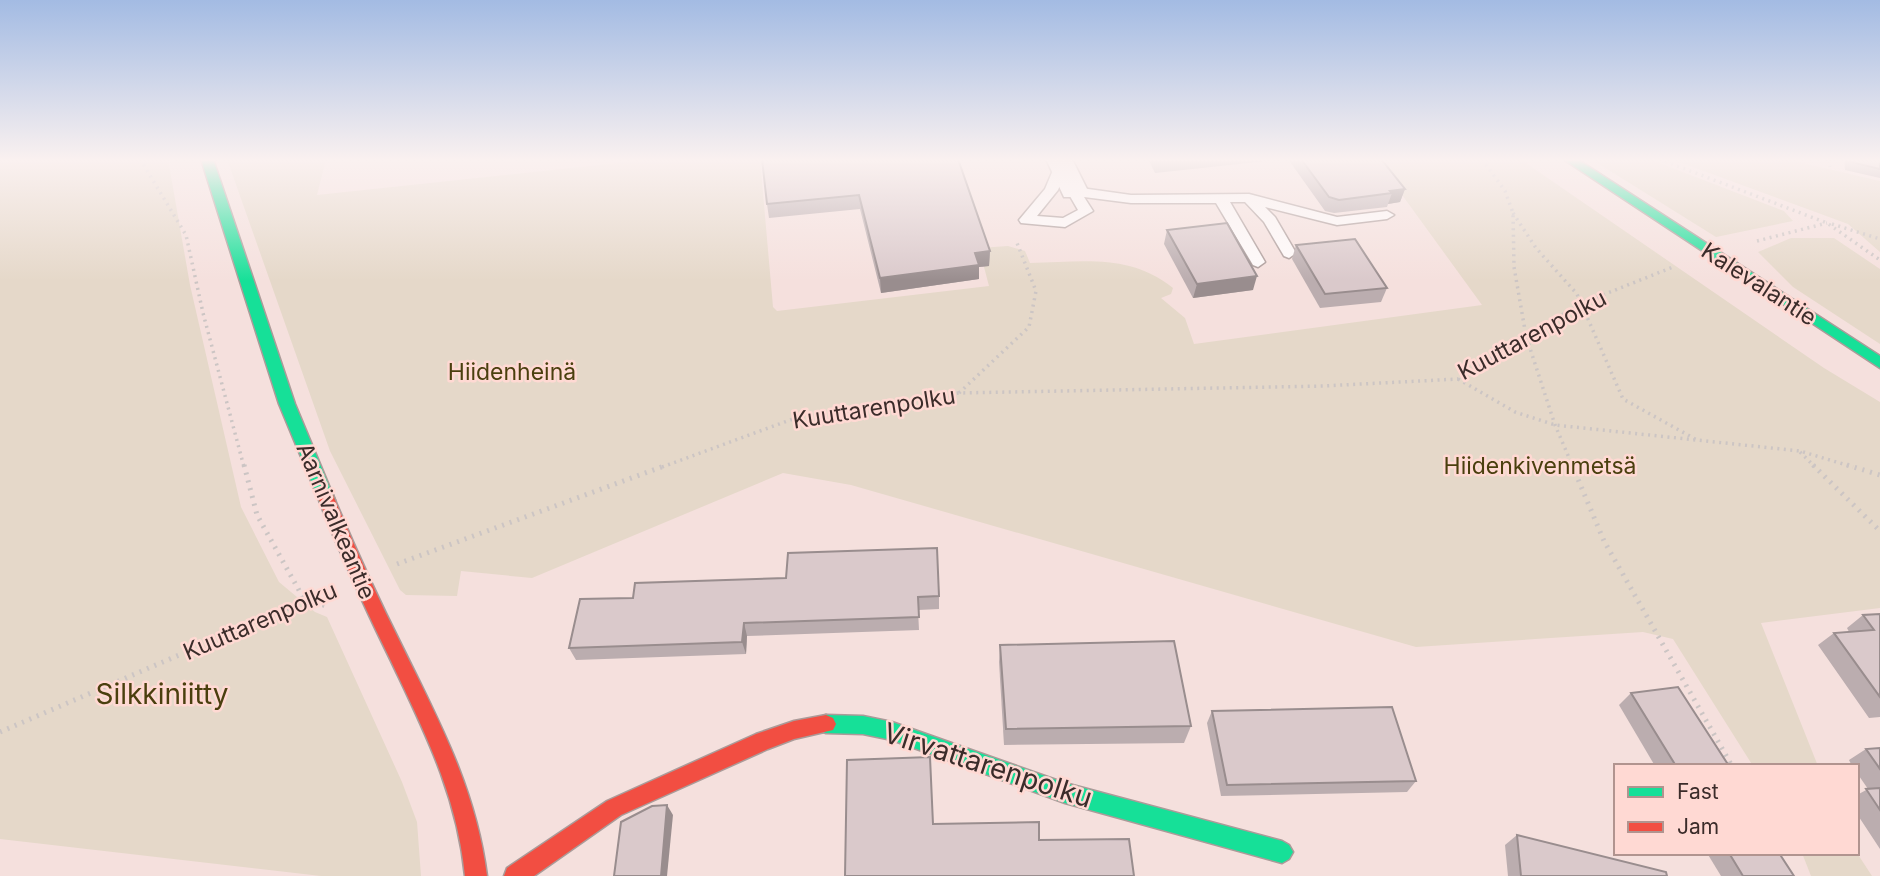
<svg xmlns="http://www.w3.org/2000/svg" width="1880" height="876" font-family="Inter,sans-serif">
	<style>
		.green { fill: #e5d8c9 }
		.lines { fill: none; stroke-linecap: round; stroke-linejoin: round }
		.lane-casing { stroke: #ab9b99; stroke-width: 3 }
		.street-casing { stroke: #ab9b99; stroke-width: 3 }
		.fast-casing { stroke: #ab9b99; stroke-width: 3 }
		.jam-casing { stroke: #ab9b99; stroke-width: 3 }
		.path-far1 { stroke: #ccc5c4; stroke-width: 3.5; stroke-dasharray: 2 4.5; stroke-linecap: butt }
		.path { stroke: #ccc5c4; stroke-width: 5; stroke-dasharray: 2 6; stroke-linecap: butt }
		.lane { fill: #fefafa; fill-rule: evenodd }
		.street { fill: #fefafa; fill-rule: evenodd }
		.fast { fill: #16e098; fill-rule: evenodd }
		.jam { fill: #f24e42; fill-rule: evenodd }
		.wall { fill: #bbadaf }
		.shaded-wall { fill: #998d8e }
		.building { fill: #dac9cb; stroke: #998d8e; stroke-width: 2 }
		.labels { text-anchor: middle; stroke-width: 5; stroke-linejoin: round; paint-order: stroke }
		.street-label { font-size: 23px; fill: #3b2c2a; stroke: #ffd9d3 }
		.park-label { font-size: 23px; fill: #4a3f0e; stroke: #ffd9d3 }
		.near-park-label { font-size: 28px; fill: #4a3f0e; stroke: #ffd9d3 }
		.near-street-label { font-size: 28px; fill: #3b2c2a; stroke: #ffd9d3 }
	</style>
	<rect width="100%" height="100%" fill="#f5e0dd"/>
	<!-- green -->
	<g class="green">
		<path d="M0,159H168L190,285L241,507L279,582L315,612L327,617L402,782L417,822L421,876H321L0,839Z"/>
		<path d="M227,159H326L317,195L655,159H760L773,307L777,311L989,286L979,248L1008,246L1025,251L1030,263C1082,262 1130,253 1173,288L1171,294L1161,298L1185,318L1194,344L1482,305L1376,159H1520L1824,368L1880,402V608L1761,623L1818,766H1753L1673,639L1643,632L1416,647L851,485L783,473L532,578L461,571L457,596L406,595L400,590L330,451Z"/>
		<path d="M1591,159H1649L1784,211L1793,221L1716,237Z"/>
		<path d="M1671,159H1785L1880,181V252L1848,224Z"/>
		<path d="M1791,238H1834L1880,269V344L1793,287L1758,252Z"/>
		<path d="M1802,853H1857L1872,876H1811Z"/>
	</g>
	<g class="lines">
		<defs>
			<path id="lane" d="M1061,162L1068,166L1058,190L1037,216L1063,218L1078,210L1067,191L1074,187L1131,195L1249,194L1337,217L1387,211L1394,215L1387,219L1337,225L1265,207L1275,217L1296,253L1289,258L1284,256L1264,222L1245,202H1230L1265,262L1258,267L1253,265L1216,203H1131L1084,197L1093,211L1065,227L1021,223L1019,220L1045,189L1056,163Z"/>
			<path id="street" d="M1046,159H1072L1088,191L1084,197H1064Z"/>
			<g id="fast">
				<path d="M201,159H213L295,404L335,500L333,505H321L279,404Z"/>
				<path d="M1563,159H1577L1880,356V368Z"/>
				<path d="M826,715L863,716L892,722L1065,783L1282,841L1289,845L1293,852L1289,859L1282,863L1065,803L892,740L863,734L826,733L819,730L816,724L819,718Z"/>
			</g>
			<g id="jam">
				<path d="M327,493L333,495L335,500C356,550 378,598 402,646C440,723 476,790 487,876H465C457,795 425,733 391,661C368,615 347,568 327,521L319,500L321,495Z"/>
				<path d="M826,715L833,718L836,724L833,730L794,739L768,749L621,815L534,876H504L507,868L607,801L756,734L794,721Z"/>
			</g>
		</defs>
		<!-- lane casing -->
		<use href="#lane" class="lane-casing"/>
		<!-- street casing -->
		<use href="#street" class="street-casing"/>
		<!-- fast casing -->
		<use href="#fast" class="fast-casing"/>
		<!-- jam casing -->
		<use href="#jam" class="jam-casing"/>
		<!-- path-far1 -->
		<g class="path-far1">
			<path d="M140,159L186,235L203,313L244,467"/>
			<path d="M1482,159L1505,191L1513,213L1514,267L1526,336L1555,425L1573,467"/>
			<path d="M1659,159L1827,223L1880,260"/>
			<path d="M1829,159L1830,167"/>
			<path d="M1513,213L1536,248L1577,294L1623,399L1697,440"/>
			<path d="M1832,224L1880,239"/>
			<path d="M1757,241L1827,223"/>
			<path d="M1458,379L1515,412L1555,425L1800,451L1853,467"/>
			<path d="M959,393L1029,327L1036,291L1017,243"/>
			<path d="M1800,452L1815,467"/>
			<path d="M662,467L801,416L958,393L1323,386L1458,379L1580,304L1673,267"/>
		</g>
		<!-- path -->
		<g class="path">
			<path d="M244,465L257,515L305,601L328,606"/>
			<path d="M1572,465L1604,541L1732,766"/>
			<path d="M1813,465L1880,531"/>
			<path d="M1847,465L1880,475"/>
			<path d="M397,564L667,465"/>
			<path d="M0,732L321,594"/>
		</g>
		<!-- lane -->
		<use href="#lane" class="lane"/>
		<!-- street -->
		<use href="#street" class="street"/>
		<!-- fast -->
		<use href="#fast" class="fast"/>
		<!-- jam -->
		<use href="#jam" class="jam"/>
	</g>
	<!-- wall -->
	<g class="wall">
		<path d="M958,159L990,251L989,266L979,267V279L881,293L860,209L769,218L767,204Z"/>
		<path d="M1148,159H1287L1155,173Z"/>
		<path d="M1288,159H1381L1405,189L1400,202L1388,204L1387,207L1334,213L1325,211Z"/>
		<path d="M1844,159H1880V178L1845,170Z"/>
		<path d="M1167,230L1253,290L1193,298L1164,244Z"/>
		<path d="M1296,245L1387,288L1381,302L1320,308L1292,259Z"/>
		<path d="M939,596V609L918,610L919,630L747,636L746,654L576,660L569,648L580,599Z"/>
		<path d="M1880,614V717L1869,718L1818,645L1834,633L1849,632L1847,628L1863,615Z"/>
		<path d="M1000,645L1191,726L1184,743L1004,745L999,662Z"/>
		<path d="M1631,693L1729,766H1655L1619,705Z"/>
		<path d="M1212,711L1416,781L1407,792L1221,796L1207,723Z"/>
		<path d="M1880,748V849L1857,814V795L1868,789L1857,773V766H1852L1849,760L1866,749Z"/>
		<path d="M1517,835L1667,876H1508L1505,845Z"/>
		<path d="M1707,853H1779L1794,876H1721Z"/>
	</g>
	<!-- shaded-wall -->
	<g class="shaded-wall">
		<path d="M1405,189L1400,202L1388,204L1392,193L1390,191Z"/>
		<path d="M990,251L989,266L979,267V279L881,293L880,278L975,253Z"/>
		<path d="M1257,276L1253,290L1193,298L1197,284Z"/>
		<path d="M744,623L747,636L746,654L742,642Z"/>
		<path d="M667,805L673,815L667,876H661Z"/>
	</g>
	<!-- building -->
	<g class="building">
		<path d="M762,159H958L990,251L975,253L979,265L880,278L859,195L767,204Z"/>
		<path d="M1301,159H1381L1405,189L1390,191L1392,193L1339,200L1329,197Z"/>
		<path d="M1851,159H1880V169L1851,162Z"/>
		<path d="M1227,223L1257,276L1197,284L1167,230Z"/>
		<path d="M1355,239L1387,288L1325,294L1296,245Z"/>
		<path d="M937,548L939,596L918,597L919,617L744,623L742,642L569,648L580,599L633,598L635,583L786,578L788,553Z"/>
		<path d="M1880,614V697L1834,633L1874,630L1863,615Z"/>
		<path d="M1174,641L1191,726L1006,729L1000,645Z"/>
		<path d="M1678,687L1729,766H1676L1631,693Z"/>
		<path d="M1392,707L1416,781L1227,785L1212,711Z"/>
		<path d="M1880,748V769L1866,749Z"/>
		<path d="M930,757L933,824L1039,822V840L1129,839L1134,876H845L847,760Z"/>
		<path d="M1880,788V810L1866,789Z"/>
		<path d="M667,805L661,876H614L621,822L652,806Z"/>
		<path d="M1517,835L1666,872L1667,876H1521Z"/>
		<path d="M1729,853H1779L1794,876H1743Z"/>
	</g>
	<!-- sky -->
	<linearGradient id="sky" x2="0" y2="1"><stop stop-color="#a3bbe3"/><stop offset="0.57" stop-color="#faf1f0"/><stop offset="1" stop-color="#faf1f0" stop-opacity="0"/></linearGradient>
	<rect width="1880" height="281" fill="url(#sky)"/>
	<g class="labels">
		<!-- street labels -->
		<g class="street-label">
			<text transform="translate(1759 284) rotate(33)" y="8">Kalevalantie</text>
			<text transform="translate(1532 335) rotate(-28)" y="8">Kuuttarenpolku</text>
			<text transform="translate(874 408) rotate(-9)" y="8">Kuuttarenpolku</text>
			<text transform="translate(336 521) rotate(67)" y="8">Aarnivalkeantie</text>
			<text transform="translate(260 621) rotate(-23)" y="8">Kuuttarenpolku</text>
		</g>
		<!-- park labels -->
		<g class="park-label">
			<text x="512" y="380">Hiidenheinä</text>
			<text x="1540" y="474">Hiidenkivenmetsä</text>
		</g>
		<!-- near-park labels -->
		<g class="near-park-label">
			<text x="162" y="704">Silkkiniitty</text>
		</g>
		<!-- near-street labels -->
		<g class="near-street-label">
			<text transform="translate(988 765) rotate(18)" y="10">Virvattarenpolku</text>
		</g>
	</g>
	<!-- legend -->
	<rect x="1614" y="764" width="245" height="91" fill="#ffd9d3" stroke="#b1948f" stroke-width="2"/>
	<rect x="1628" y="787" width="35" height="10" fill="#16e098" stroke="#b1948f" stroke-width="2"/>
	<text x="1677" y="799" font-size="21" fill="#3b2c2a">Fast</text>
	<rect x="1628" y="822" width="35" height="10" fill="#f24e42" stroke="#b1948f" stroke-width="2"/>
	<text x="1677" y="834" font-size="21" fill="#3b2c2a">Jam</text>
</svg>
